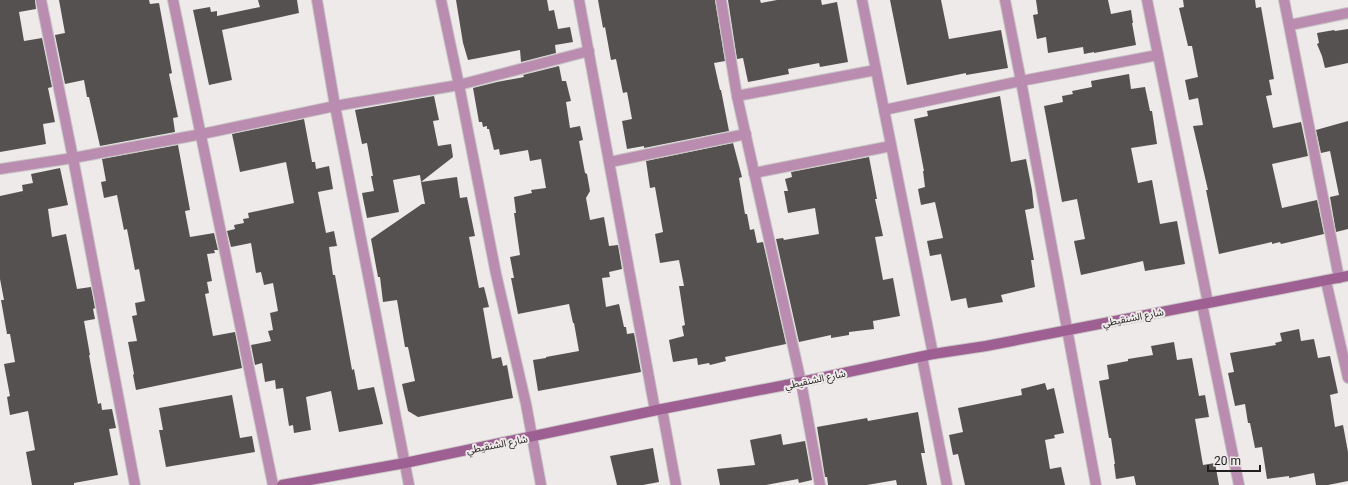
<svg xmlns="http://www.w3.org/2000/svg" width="1348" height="485" font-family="Roboto,'Noto Sans Arabic',sans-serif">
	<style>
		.building { fill: #555150 }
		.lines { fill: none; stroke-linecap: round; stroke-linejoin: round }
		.street-casing { stroke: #c9c5c5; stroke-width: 12 }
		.secondary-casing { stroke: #c9c5c5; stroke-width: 12 }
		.street { stroke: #ba8db0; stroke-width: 10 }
		.secondary { stroke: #9e5f92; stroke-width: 10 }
		.labels { text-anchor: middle; stroke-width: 4; stroke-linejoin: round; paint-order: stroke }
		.street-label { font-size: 10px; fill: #201e1e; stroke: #eeeaea }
	</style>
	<rect width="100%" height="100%" fill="#eeeaea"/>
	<!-- building -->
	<g class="building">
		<path d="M0,0H35L36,9L19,12L24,41L42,38L52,87L48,88L55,122L43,124L46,144L0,152Z"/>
		<path d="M59,0H149L150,4L159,3L172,73L169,74L178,117L173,118L175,132L100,146L89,97H87L84,80L65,84L55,35L65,33Z"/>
		<path d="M258,0H297L299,13L222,30L232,80L209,85L193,10L210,7L211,12L217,11V16L260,7Z"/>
		<path d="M456,0H547L549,11L554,10L558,29L570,27L573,42L555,45L556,53L521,62L520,50L468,60L463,43Z"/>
		<path d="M598,0H715L725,61L714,63L720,90H721L729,131L644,148V146L627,149L622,121L632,119L627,92L623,93L616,59L611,60L605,27L603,28Z"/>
		<path d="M728,0H760L761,3L777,0H821L822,5L837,2L848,62L820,67L819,63L788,69L789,74L748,82L743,58L737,59Z"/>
		<path d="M890,0H941L949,39L1001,30L1008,68L966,75V73L907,85Z"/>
		<path d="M1036,0H1108L1111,14L1131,10L1133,23H1132L1136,45L1094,53V52L1084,54L1083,47L1048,53L1046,37L1037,39L1033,15L1038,14Z"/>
		<path d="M1183,0H1255L1256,8L1261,7L1274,79L1269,80L1272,95L1266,96L1273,128L1301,122L1308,156L1272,164L1282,208L1317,200L1324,234L1281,244L1280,242L1272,244V242L1219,254L1206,190H1208L1193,126L1203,125L1198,98L1189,100L1185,80L1198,77L1192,46H1188L1179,8L1184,7Z"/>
		<path d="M1348,29V63L1325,68L1322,56L1317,44L1319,43L1317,33L1334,30L1335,31Z"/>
		<path d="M559,66L562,81H566L571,101L566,102L570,128L580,126L583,140L579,141L585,173L587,174L590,191L586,198L590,220L604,217L609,246L618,245L622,269L609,272L610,277L602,278L606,307L619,304L624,327H626L627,334L634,333L641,372L538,391L533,360L546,358V357L579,351L574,323H573L569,304L518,314L511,278H514L510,257L520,255L514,213H516L514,197L532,193L531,190L546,188L541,159L530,161L528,150L500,155L499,149L494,150L489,129H487V126L483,127L482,122H479L473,88L497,82L524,77L523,75Z"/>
		<path d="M1129,74L1131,89L1145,87L1150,111H1152L1157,144L1131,148L1138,183L1152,180L1160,224L1177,221L1185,264L1145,271L1143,261L1081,275L1074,241L1085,239L1077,199L1062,202L1044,106L1063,102L1062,96L1073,94L1072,91L1092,87L1091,81Z"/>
		<path d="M434,96L439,120L433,121L438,146L451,144L453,157L421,182L420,175L393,180L399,212L367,218L362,193L374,191L371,176H373L367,143L362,144L355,110Z"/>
		<path d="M1000,96L1011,162L1026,159L1032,190L1034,208L1025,210L1034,260H1031L1035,287L1001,295L1003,302L968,308L966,298L951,301L941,254L930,256L927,241L943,238L935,202L921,205L918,189L925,187L923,171H924L914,119L928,116L927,111Z"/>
		<path d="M304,119L312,162H315L316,169L329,166L333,189L318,192L326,233L334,231L337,246L329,247L333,275H335L352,370L354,369L358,390L374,387L383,424L339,432L331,391L306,397L311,430L294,433L293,425L289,426L283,388L276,389L275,380L265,382L262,363L255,365L251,345L271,341L268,331L273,330L270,313L278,311L273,283L264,285L261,272L256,273L251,243L231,247L227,231L235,229L234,225L244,223L243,219L249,218L248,213L294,203L286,162L240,172L232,134Z"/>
		<path d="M1348,121V229L1336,232L1330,197L1339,195L1330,151L1321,153L1316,130Z"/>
		<path d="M733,143L742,177L739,178L745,214H747L750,230L754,229L757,243L763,242L786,344L725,357L726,361L710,365L709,363L698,365L697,358L673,362L669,340L684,336L682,326L685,325L679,286H684L679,260L660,263L655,234L663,232L655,187L650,188L646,161Z"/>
		<path d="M178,145L190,210L185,211L190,237L214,233L218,250H214L215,253L207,254L212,281L207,282L209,293L205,294L213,336L235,332L242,368L136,390L133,375L134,374L128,342L137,341L132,316L137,315L135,303L145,301L139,269L135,270L127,229L124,230L117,195L104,198L101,182L106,181L102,159Z"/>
		<path d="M869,157L875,188L877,199H875L883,236L875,237L883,280L893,278L900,316L873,321L874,329L849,332V335L831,338V335L799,342L776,239L783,238L784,240L819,234L815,208L788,213L784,191H788L785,179L792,177L791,172Z"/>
		<path d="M60,168L68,205L48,209L52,237L66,234L77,289L91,287L95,308L93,309L95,319L84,321L90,355H89L98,404L101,403L102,410L112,409L116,428L109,429L118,475L74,483V485H32L26,452L35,450L28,411L10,415L7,397L10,396L4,364L15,362L10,334H7L1,300H4L0,279V196L23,191L22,185L33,183L31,174Z"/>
		<path d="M457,177L460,198L467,197L475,236L469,237L479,288L484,287L489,307L483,308L492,359L501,357L503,366L507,365L513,398L418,417L408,411L402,384L415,381L408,347H405L397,300L383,302L380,277H378L371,239L422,204H425L421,182Z"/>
		<path d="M1299,329L1301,341L1314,339L1318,358L1330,356L1338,393L1330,395L1335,427L1343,425L1348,452V481L1328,485H1316L1314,473L1289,478V476L1267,479L1262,447L1255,448L1250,423H1248L1245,404L1235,406L1228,373L1234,372L1230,353L1276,345L1275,343L1282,341L1280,333Z"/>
		<path d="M1174,342L1177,360L1192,358L1199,396L1205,395L1209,417L1195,419L1203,465L1215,463L1219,485H1136L1134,476L1116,479L1114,464H1115L1111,438H1109L1099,381L1109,379L1107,365L1128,361V359L1153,355L1151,346Z"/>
		<path d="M1045,383L1047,390L1054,388L1064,433L1054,435L1055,438L1045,440L1050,469L1061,467L1065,485H965L958,454L953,455L949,435L963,432L958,408L1022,395L1021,389Z"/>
		<path d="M232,395L240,438L252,436L255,452L166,467L159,430H163L159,408Z"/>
		<path d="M918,412L925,453H921L927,485H897L896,480L867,485H828L827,477H825L817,427L867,418L868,421Z"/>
		<path d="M781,434L783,445L805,441L812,480L799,483L798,479L766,485H720L717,469L755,465L750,440Z"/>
		<path d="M653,448L659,482L643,485H617L610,456Z"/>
	</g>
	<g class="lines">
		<defs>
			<g id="street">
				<path d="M41,0L73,158L135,485"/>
				<path d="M173,0L273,485"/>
				<path d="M317,0L335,106L409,485"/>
				<path d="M441,0L459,85L496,274L526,404L541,485"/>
				<path d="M579,0L655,410"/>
				<path d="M721,0L737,96L801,382L820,485"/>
				<path d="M862,0L933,354"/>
				<path d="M1005,0L1021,81L1096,485"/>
				<path d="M1147,0L1208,303"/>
				<path d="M1284,0L1339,278"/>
				<path d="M1290,25L1348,13"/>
				<path d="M737,96L876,70"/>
				<path d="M884,110L1021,81L1158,55"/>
				<path d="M610,162L746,134"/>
				<path d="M0,169L73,158L202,134L335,106L459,85L589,51"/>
				<path d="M754,173L891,146"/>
				<path d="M1326,281L1348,378"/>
				<path d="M1202,304L1239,485"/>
				<path d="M922,357L947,485"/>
				<path d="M662,409L676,485"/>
			</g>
			<path id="secondary" d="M282,485L405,463L662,409L801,382L933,354L986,346L1348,276"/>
		</defs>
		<!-- street casing -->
		<use href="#street" class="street-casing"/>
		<!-- secondary casing -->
		<use href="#secondary" class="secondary-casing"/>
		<!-- street -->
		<use href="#street" class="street"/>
		<!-- secondary -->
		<use href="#secondary" class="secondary"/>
	</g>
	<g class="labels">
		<!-- street labels -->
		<g class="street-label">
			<text transform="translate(1133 317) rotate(-11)" y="4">شارع الشنقيطي</text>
			<text transform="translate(815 379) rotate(-12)" y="4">شارع الشنقيطي</text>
			<text transform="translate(497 444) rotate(-11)" y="4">شارع الشنقيطي</text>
		</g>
	</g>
	<!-- scale -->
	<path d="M1208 465v6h52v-6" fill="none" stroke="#201e1e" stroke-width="2"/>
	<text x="1214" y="465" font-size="12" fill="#201e1e" stroke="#eeeaea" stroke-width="3" paint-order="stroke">20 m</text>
</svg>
